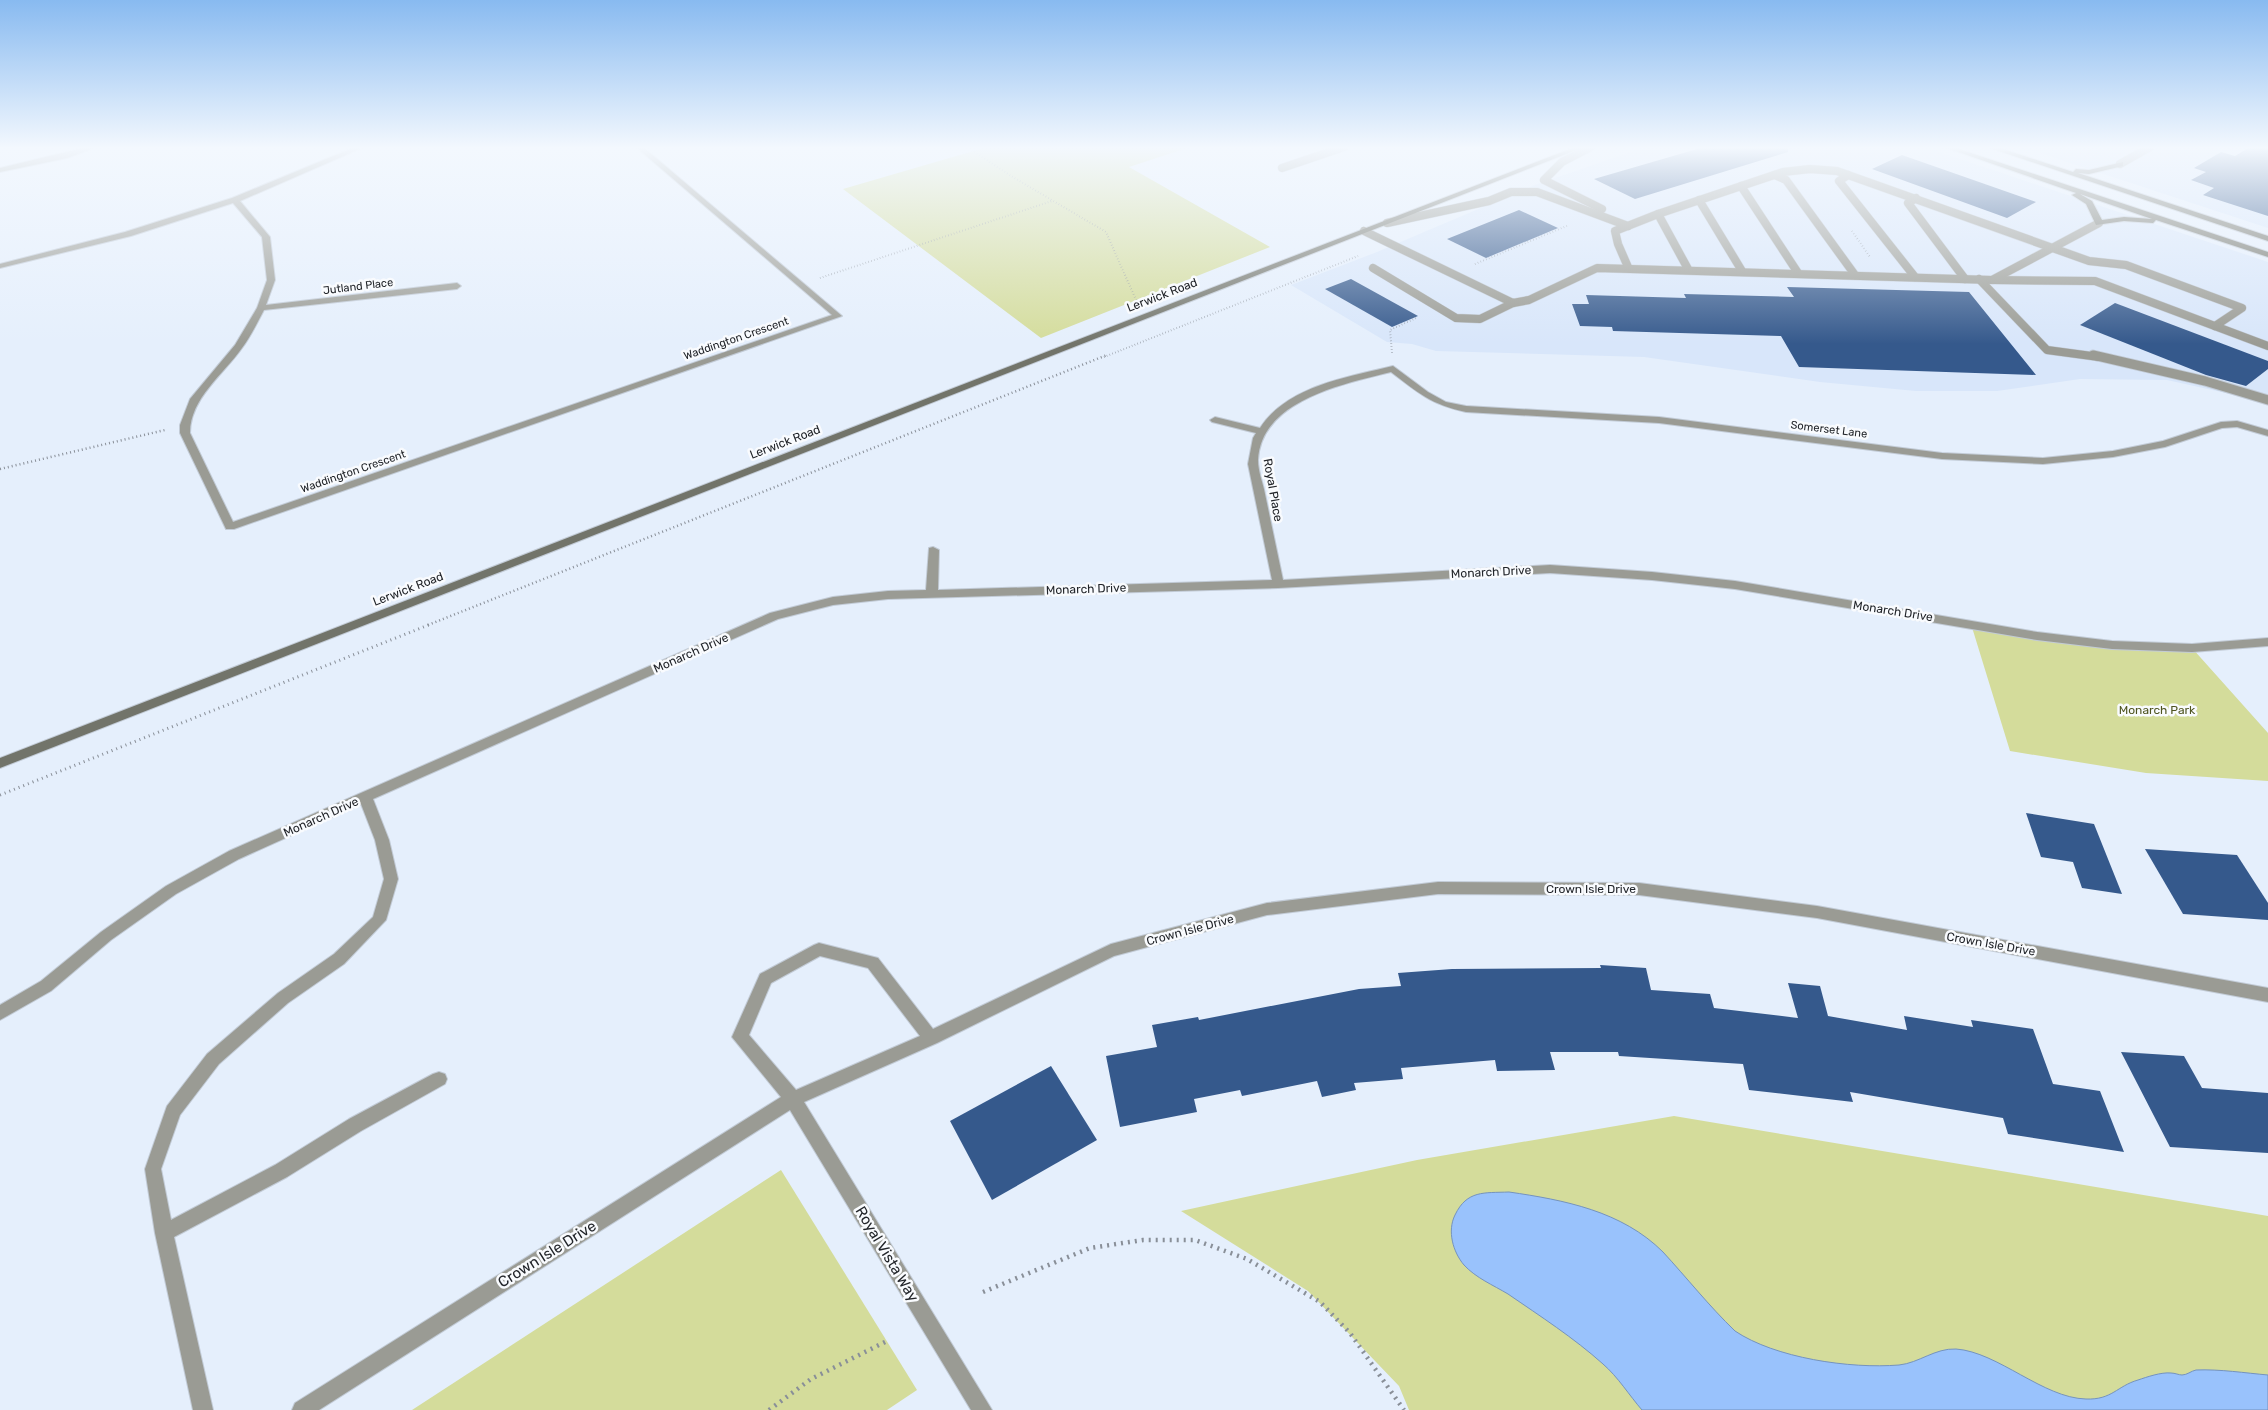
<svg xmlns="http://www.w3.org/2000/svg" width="2268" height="1410" font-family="Rubik,sans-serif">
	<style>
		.built { fill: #d8e6fa }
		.green { fill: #d4dc9b }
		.water { fill: #99c2fc; stroke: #7593bd }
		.building { fill: #35598c }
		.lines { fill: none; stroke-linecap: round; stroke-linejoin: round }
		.lane-far1-casing { stroke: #c2cbd6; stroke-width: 9 }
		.lane-casing { stroke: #c2cbd6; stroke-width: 11 }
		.street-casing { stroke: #c2cbd6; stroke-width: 2 }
		.secondary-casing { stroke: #c2cbd6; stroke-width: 2 }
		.path-far3 { stroke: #898f98; stroke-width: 2; stroke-dasharray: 0.5 2.5; stroke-linecap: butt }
		.path-far2 { stroke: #898f98; stroke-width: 2.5; stroke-dasharray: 1 3; stroke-linecap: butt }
		.path-far1 { stroke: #898f98; stroke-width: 3; stroke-dasharray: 1 4; stroke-linecap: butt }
		.path { stroke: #898f98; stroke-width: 4.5; stroke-dasharray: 2 5; stroke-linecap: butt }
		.lane-far1 { stroke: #9a9b94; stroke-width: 8 }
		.lane { stroke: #9a9b94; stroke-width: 9 }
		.street { fill: #9a9b94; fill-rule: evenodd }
		.secondary { fill: #72746a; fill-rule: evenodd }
		.labels { text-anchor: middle; stroke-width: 5; stroke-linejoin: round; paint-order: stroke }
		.far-street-label { font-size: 11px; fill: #22252a; stroke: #f9fbfe }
		.street-label { font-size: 12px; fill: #22252a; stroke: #f9fbfe }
		.park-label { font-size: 12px; fill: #4f5420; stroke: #f9fbfe }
		.near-street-label { font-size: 15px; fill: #22252a; stroke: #f9fbfe }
	</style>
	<rect width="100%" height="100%" fill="#e5effc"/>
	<!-- built -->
	<g class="built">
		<path d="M1645,147H1924L2268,262V405L2244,397L2167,380L2080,379L1997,391H1916L1820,382L1644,357L1436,351L1412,344L1387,342L1291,285L1377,252L1535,185Z"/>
		<path d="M2024,147H2268V228L2061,160Z"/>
	</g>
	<!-- green -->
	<g class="green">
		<path d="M987,147H1190L1129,167L1270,247L1041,338L843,189Z"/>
		<path d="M1971,624L2037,636L2192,648L2268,733V781L2146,773L2010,751Z"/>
		<path d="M1674,1116L2268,1216V1410H1409L1399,1386L1308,1291L1181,1211L1417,1160Z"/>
		<path d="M781,1170L917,1390L887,1410H412Z"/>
	</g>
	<!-- water -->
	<path class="water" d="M1509,1192C1564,1200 1622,1211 1663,1252C1687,1278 1709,1306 1735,1331C1775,1358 1850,1369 1899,1365C1919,1363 1935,1348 1956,1349C1998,1352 2043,1398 2086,1399C2112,1400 2117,1386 2138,1380C2147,1377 2161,1372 2171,1373C2175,1373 2179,1375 2182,1375C2187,1375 2191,1371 2196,1370C2220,1369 2245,1373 2268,1375V1410H1642C1629,1395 1618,1377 1603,1364C1574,1338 1540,1316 1508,1294C1493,1285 1476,1278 1464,1265C1453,1252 1447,1231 1455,1215C1467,1190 1484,1193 1509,1192Z"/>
	<!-- building -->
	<g class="building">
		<path d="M1704,147H1788V152L1635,199L1594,179Z"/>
		<path d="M2250,147H2268V216L2203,195L2214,188L2191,180L2206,172L2194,168L2221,152L2235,156Z"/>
		<path d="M1902,155L2036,202L2007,218L1872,169Z"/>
		<path d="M1519,210L1558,228L1486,258L1447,239Z"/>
		<path d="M1351,279L1418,316L1392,327L1325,289Z"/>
		<path d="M1787,287L1969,292L2036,375L1799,367L1781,336L1613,331L1612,327L1580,326L1572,304H1589L1586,295L1686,298L1684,294L1794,297Z"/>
		<path d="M2115,303L2268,361V369L2246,386L2206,375L2080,325Z"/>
		<path d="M2026,813L2094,824L2122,894L2082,888L2073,862L2041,857Z"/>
		<path d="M2145,849L2237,855L2268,903V920L2183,914Z"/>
		<path d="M1600,965L1646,968L1651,990L1710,994L1714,1008L1798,1018L1788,983L1820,986L1828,1016L1907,1030L1904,1016L1973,1027L1971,1020L2033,1029L2053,1084L2100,1091L2124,1152L2008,1134L2003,1118L1850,1092L1853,1102L1749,1090L1743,1064L1619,1056L1618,1052H1550L1555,1070L1497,1071L1495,1060L1401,1068L1403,1079L1354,1083L1356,1090L1322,1097L1317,1081L1242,1096L1240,1090L1194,1099L1197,1112L1120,1127L1106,1056L1157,1047L1152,1025L1198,1017L1199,1020L1359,989L1401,986L1398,973L1452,969L1601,968Z"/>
		<path d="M2121,1052L2184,1056L2202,1088L2268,1093V1153L2170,1147Z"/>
		<path d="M1051,1066L1097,1140L992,1200L950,1121Z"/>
	</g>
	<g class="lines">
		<defs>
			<g id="lane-far1">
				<path d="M1591,147L1562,162L1544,180L1602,209"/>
				<path d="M2120,164L2150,147"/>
				<path d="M1282,168L1344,147"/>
				<path d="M1775,175L1786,180L1855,275"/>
				<path d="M1848,175L1839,181L1915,277"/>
				<path d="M1741,186L1798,273"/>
				<path d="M1916,198L1908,203L1965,279"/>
				<path d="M1699,200L1742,271"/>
				<path d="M1658,214L1688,269"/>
				<path d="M1387,223L1489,201L1511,192H1537L1628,226"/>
				<path d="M1364,231L1513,303L1529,300L1597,268L1992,280L2099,223"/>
				<path d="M1628,267L1618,244L1615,231L1658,214L1783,172L1810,169L1837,171L2089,261L2126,265L2242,308L2215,326"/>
				<path d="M1373,268L1456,318L1480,319L1513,303"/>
				<path d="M1979,279L2047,350L2099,357"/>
				<path d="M1994,280L2095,281L2268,346"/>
			</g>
			<path id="lane" d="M2093,355L2205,381L2268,400"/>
			<g id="street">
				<path d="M87,147H97L67,158L0,172V168Z"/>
				<path d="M355,147H364L240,201L270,237L275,280L266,305L457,283L461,286L457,289L264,310C257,323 251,336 242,348C224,374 190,398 190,433L233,522L832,315L636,147H643L842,316L234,529H226L180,433V425L190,399L235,345L257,308L267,280L262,237L233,203L131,236L0,268V264L125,232L232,198Z"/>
				<path d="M1393,366L1428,392L1446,402L1466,406L1659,417L1942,453L2043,458L2113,451L2163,441L2221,422L2237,421L2268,430V436L2237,427L2222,428L2165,447L2113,457L2043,464L1942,459L1659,423L1466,412C1430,404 1420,394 1391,372C1344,384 1261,400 1258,460C1258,472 1263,483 1265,494C1271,523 1277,551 1283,580L1550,565L1652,572L1735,581L2037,632L2112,641L2192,644L2268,638V646L2192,652L2112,649L2037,640L1735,589L1652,580L1550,573L1278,588L888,599L833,605L778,619L373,799L389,840L398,879L386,920L344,964L288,1003L219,1064L180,1115L161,1169L171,1220L275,1165L349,1119L433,1074L439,1072L445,1074L447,1079L445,1084L361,1131L287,1177L174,1237L213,1410H193L155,1233L145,1169L167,1106L207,1054L278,993L334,954L373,917L384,879L375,840L361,804L239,859L176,894L111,940L51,991L0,1020V1005L41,981L101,932L166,886L229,851L770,613L833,597L888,591L926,590L929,548L933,547L939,550L938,590L1272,580L1248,464L1253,438L1256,433L1212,422L1210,420L1215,417L1260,428C1287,386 1348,377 1393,366Z"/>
				<path d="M1438,882L1639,883L1817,906L2268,988V1002L1817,918L1639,895L1438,894L1267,915L1114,956L937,1043L804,1102L992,1410H971L790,1110L319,1410H292L295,1403L781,1097L732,1037L760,974L814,945L819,943L878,958L933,1029L1111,944L1267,903ZM820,956L868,968L920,1036L796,1090L749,1035L771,983Z"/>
			</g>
			<g id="secondary">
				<path d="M1575,147H1584L0,768V758Z"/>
				<path d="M1944,147H1953L2268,252V257L2156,220L2153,223L2124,221L2096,225L2086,204L2072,195L2076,193ZM2080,194L2152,219L2124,217L2102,220L2092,201Z"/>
				<path d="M1987,147H1997L2073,172L2076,169L2089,170L2123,162V166L2089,174L2078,173L2268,236V241Z"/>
			</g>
		</defs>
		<!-- lane-far1 casing -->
		<use href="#lane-far1" class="lane-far1-casing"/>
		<!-- lane casing -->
		<use href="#lane" class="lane-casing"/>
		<!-- street casing -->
		<use href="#street" class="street-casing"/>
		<!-- secondary casing -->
		<use href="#secondary" class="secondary-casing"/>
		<!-- path-far3 -->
		<g class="path-far3">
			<path d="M967,147L1011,176L1106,232L1136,300"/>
			<path d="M1852,231L1870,257"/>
			<path d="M1475,264L1569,225"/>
			<path d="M820,278L1052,201"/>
			<path d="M1392,353L1390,330L1418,317"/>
			<path d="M1104,357L1358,256"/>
		</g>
		<!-- path-far2 -->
		<g class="path-far2">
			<path d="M0,469L165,430"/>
			<path d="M428,625L1107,355"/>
		</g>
		<!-- path-far1 -->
		<path class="path-far1" d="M0,795L431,624"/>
		<!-- path -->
		<g class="path">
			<path d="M983,1292L1090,1248L1143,1240H1195L1247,1259L1320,1302L1350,1333L1404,1410"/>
			<path d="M769,1410L811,1379L889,1340"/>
		</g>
		<!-- lane-far1 -->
		<use href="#lane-far1" class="lane-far1"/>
		<!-- lane -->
		<use href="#lane" class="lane"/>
		<!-- street -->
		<use href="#street" class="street"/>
		<!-- secondary -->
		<use href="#secondary" class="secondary"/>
	</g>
	<!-- sky -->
	<linearGradient id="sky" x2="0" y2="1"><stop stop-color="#88baf0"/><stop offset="0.43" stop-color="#f3f8fe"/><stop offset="1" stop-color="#f3f8fe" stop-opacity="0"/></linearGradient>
	<rect width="2268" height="344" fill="url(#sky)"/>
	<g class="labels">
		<!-- far-street labels -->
		<g class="far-street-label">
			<text transform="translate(358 286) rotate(-7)" y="4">Jutland Place</text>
			<text transform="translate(736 338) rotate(-19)" y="4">Waddington Crescent</text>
			<text transform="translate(1829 429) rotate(7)" y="4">Somerset Lane</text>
			<text transform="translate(353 471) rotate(-19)" y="4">Waddington Crescent</text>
		</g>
		<!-- street labels -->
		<g class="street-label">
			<text transform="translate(1162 295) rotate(-21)" y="4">Lerwick Road</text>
			<text transform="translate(785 442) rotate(-21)" y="4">Lerwick Road</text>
			<text transform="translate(1273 490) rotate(80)" y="4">Royal Place</text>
			<text transform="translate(1491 572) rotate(-3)" y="4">Monarch Drive</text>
			<text transform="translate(408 589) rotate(-21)" y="4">Lerwick Road</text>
			<text transform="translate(1086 589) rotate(-2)" y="4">Monarch Drive</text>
			<text transform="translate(1893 611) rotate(9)" y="4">Monarch Drive</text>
			<text transform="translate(691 653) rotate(-24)" y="4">Monarch Drive</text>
			<text transform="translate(321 817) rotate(-24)" y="4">Monarch Drive</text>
			<text x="1591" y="893">Crown Isle Drive</text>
			<text transform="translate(1190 930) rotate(-15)" y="4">Crown Isle Drive</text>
			<text transform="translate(1991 944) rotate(10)" y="4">Crown Isle Drive</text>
		</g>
		<!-- park labels -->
		<g class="park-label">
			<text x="2157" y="714">Monarch Park</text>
		</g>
		<!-- near-street labels -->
		<g class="near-street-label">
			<text transform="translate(547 1254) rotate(-32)" y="5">Crown Isle Drive</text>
			<text transform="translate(887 1254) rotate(59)" y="5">Royal Vista Way</text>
		</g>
	</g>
</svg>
